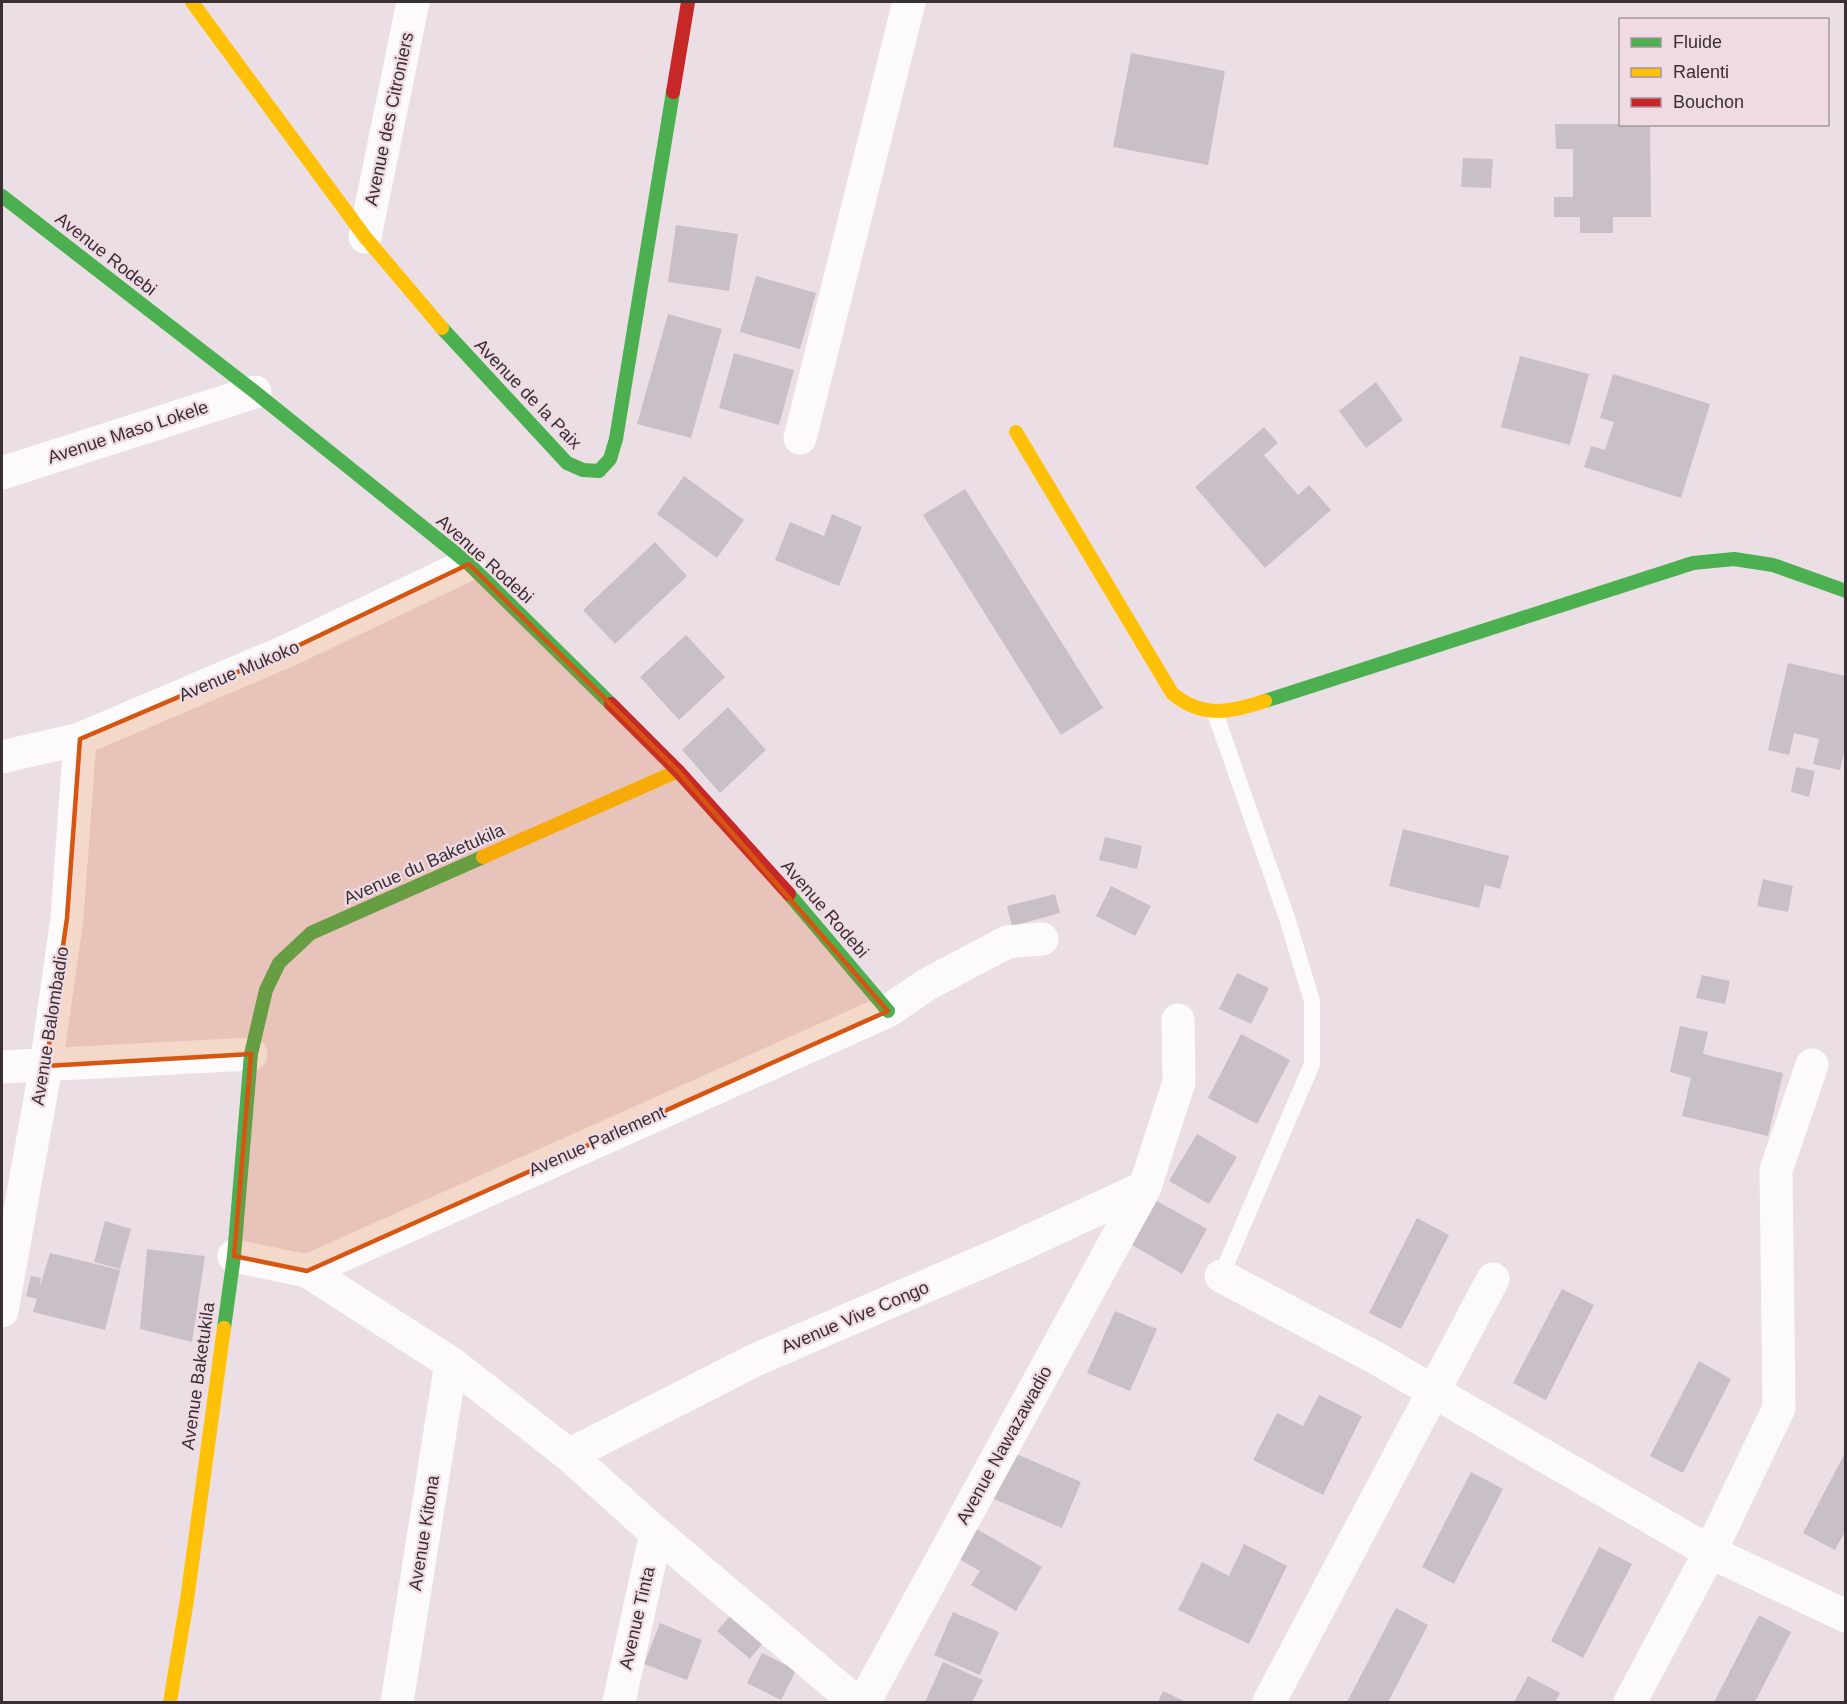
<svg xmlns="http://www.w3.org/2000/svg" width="1847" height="1704" font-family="Helvetica,sans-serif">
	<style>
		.building { fill: #c8c0c6 }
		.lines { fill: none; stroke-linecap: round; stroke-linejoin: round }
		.lane { stroke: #fcfafb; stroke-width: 16 }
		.street { stroke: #fcfafb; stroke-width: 33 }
		.fast { stroke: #4caf50; stroke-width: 14 }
		.slow { stroke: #ffc107; stroke-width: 14 }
		.jam { stroke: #c62828; stroke-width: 14 }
		.marked { fill: #d65510; fill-opacity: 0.2; stroke: #d65510; stroke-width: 4.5; stroke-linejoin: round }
		.labels { text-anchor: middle; stroke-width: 4.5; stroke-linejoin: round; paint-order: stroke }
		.street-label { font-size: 18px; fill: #393034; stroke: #f0dae4 }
	</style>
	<rect width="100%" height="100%" fill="#ebdfe5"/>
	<!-- building -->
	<g class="building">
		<path d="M1131,53L1225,71L1208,165L1113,147Z"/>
		<path d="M1555,124H1650L1651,217H1613V233H1580V217H1554V197H1573V149H1556Z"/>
		<path d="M1463,158L1493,159L1491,188L1461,187Z"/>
		<path d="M676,225L738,234L729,291L668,282Z"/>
		<path d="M756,276L816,293L800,349L740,332Z"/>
		<path d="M668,314L722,329L691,438L637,424Z"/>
		<path d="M734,353L794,370L779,425L719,408Z"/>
		<path d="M1520,356L1589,374L1570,445L1501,427Z"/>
		<path d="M1613,374L1710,404L1681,498L1584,467L1591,446L1605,450L1614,422L1600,418Z"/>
		<path d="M1376,382L1403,420L1366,448L1339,411Z"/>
		<path d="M1264,427L1278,443L1264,455L1298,495L1309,485L1331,510L1265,568L1195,487Z"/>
		<path d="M684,476L744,520L717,558L657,514Z"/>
		<path d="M965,489L1103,708L1061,735L923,515Z"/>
		<path d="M832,514L862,527L839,586L775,560L790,522L824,536Z"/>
		<path d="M655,542L687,576L615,644L583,610Z"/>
		<path d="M686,635L725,677L679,720L640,677Z"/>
		<path d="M1788,663L1846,676V744L1840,770L1813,764L1819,739L1794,733L1789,755L1768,750Z"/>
		<path d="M728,707L766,750L720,793L682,750Z"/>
		<path d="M1796,767L1815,771L1809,797L1791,792Z"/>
		<path d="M1403,829L1509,856L1500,889L1485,885L1479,908L1389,886Z"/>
		<path d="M1105,837L1142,846L1137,869L1099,860Z"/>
		<path d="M1763,879L1793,886L1788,912L1757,906Z"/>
		<path d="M1111,886L1151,906L1135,936L1096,916Z"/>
		<path d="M1055,894L1060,913L1012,926L1007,906Z"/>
		<path d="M1237,973L1269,988L1251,1024L1219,1009Z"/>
		<path d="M1702,975L1730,981L1725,1004L1696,998Z"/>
		<path d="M1680,1026L1708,1032L1703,1054L1783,1073L1768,1136L1682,1116L1691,1078L1670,1072Z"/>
		<path d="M1241,1034L1290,1060L1257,1124L1208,1098Z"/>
		<path d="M1197,1134L1237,1157L1209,1204L1169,1181Z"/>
		<path d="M1157,1201L1207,1229L1182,1274L1132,1245Z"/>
		<path d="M1417,1218L1449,1235L1401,1329L1369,1313Z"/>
		<path d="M105,1221L131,1229L120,1269L94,1262Z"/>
		<path d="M147,1249L205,1256L192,1342L140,1329Z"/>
		<path d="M50,1253L120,1270L105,1330L33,1312L37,1299L26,1296L31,1276L41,1278L39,1290Z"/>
		<path d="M1562,1289L1594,1305L1546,1400L1513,1383Z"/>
		<path d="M1115,1311L1157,1329L1130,1391L1087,1373Z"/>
		<path d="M1699,1361L1731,1379L1683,1473L1650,1456Z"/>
		<path d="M1319,1395L1362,1416L1323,1495L1253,1460L1277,1413L1303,1426Z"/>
		<path d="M1846,1451V1530L1835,1550L1803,1533Z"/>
		<path d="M1014,1453L1081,1482L1062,1528L994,1499Z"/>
		<path d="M1471,1472L1503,1489L1454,1584L1422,1567Z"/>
		<path d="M975,1528L1042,1567L1016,1611L971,1585L980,1571L957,1558Z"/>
		<path d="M1244,1544L1287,1566L1249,1644L1178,1610L1202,1562L1229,1576Z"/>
		<path d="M1599,1547L1632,1564L1583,1658L1551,1641Z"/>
		<path d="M1396,1608L1428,1625L1388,1702H1347Z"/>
		<path d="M953,1612L999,1632L980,1675L934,1655Z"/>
		<path d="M1759,1615L1791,1632L1755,1702H1714Z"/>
		<path d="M730,1616L762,1644L750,1659L717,1631Z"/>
		<path d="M660,1623L702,1640L687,1680L644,1664Z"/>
		<path d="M762,1653L796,1670L781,1700L747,1683Z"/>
		<path d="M943,1662L983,1680L972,1702H925Z"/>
		<path d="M1528,1676L1560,1693L1555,1702H1514Z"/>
		<path d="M1163,1691L1186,1702H1158Z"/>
	</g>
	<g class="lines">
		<!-- lane -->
		<path class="lane" d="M1215,713L1287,918L1312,1001V1064L1221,1276"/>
		<!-- street -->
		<g class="street">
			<path d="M365,237L413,2"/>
			<path d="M800,438L909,2"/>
			<path d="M2,473L255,392"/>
			<path d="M2,757L80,739L289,650L469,564"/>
			<path d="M2,1067L251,1054"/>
			<path d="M234,1256L307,1271L451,1363L569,1455L656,1533L856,1702"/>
			<path d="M307,1271L888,1011L926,985L1007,942L1042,939"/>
			<path d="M1221,1276L1376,1358L1710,1552L1846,1616"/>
			<path d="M2,1311L46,1066L67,918L80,739"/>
			<path d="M569,1455L755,1360L1014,1248L1145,1187"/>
			<path d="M397,1702L451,1363"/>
			<path d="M619,1702L656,1533"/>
			<path d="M864,1702L1145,1187L1179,1082L1178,1020"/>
			<path d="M1269,1702L1493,1279"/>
			<path d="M1630,1702L1710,1552L1779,1408L1776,1170L1812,1065"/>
		</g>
		<!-- fast -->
		<g class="fast">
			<path d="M2,196L255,392L469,564L611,704"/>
			<path d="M442,328L567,463L583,470L599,471L610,459L616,439L673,92"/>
			<path d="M1265,701L1693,563L1734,559L1773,565L1846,591"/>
			<path d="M789,894L888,1011"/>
			<path d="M224,1328L234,1256L251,1054L266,990L279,963L311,933L483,857"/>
		</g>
		<!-- slow -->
		<g class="slow">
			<path d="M192,2L365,237L442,328"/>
			<path d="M1016,432L1172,693C1202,719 1231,712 1265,701"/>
			<path d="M483,857L678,771"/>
			<path d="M170,1702L187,1600L224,1328"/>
		</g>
		<!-- jam -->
		<g class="jam">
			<path d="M673,92L688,2"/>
			<path d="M611,704L678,771L789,894"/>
		</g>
	</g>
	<!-- marked area -->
	<path class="marked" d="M469,564L678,771L888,1011L307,1271L234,1256L251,1054L46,1066L67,918L80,739L289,650Z"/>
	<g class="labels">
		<!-- street labels -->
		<g class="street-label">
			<text transform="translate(389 119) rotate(-78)" y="6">Avenue des Citroniers</text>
			<text transform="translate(106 254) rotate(38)" y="6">Avenue Rodebi</text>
			<text transform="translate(528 394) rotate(46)" y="6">Avenue de la Paix</text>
			<text transform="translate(128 432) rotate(-18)" y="6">Avenue Maso Lokele</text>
			<text transform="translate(485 559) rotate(42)" y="6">Avenue Rodebi</text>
			<text transform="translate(239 671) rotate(-23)" y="6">Avenue Mukoko</text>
			<text transform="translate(424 864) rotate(-24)" y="6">Avenue du Baketukila</text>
			<text transform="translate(825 909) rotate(49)" y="6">Avenue Rodebi</text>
			<text transform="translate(50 1026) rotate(-81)" y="6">Avenue Balombadio</text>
			<text transform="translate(597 1141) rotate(-24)" y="6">Avenue Parlement</text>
			<text transform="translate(855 1317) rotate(-23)" y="6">Avenue Vive Congo</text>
			<text transform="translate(198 1376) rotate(-82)" y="6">Avenue Baketukila</text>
			<text transform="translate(1004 1445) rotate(-61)" y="6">Avenue Nawazawadio</text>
			<text transform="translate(424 1533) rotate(-81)" y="6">Avenue Kitona</text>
			<text transform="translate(637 1618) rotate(-77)" y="6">Avenue Tinta</text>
		</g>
	</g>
	<!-- border -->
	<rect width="1847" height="1704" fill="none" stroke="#393034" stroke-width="6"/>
	<!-- legend -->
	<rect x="1619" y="18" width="210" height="108" fill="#f0dae4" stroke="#a7969e" stroke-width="1.5"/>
	<rect x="1631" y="38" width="30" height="9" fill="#4caf50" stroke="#a7969e" stroke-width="1.5"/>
	<text x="1673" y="48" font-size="18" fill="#393034">Fluide</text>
	<rect x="1631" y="68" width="30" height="9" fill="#ffc107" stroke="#a7969e" stroke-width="1.5"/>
	<text x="1673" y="78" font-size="18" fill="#393034">Ralenti</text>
	<rect x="1631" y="98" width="30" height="9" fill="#c62828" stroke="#a7969e" stroke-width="1.5"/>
	<text x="1673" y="108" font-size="18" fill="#393034">Bouchon</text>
</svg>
